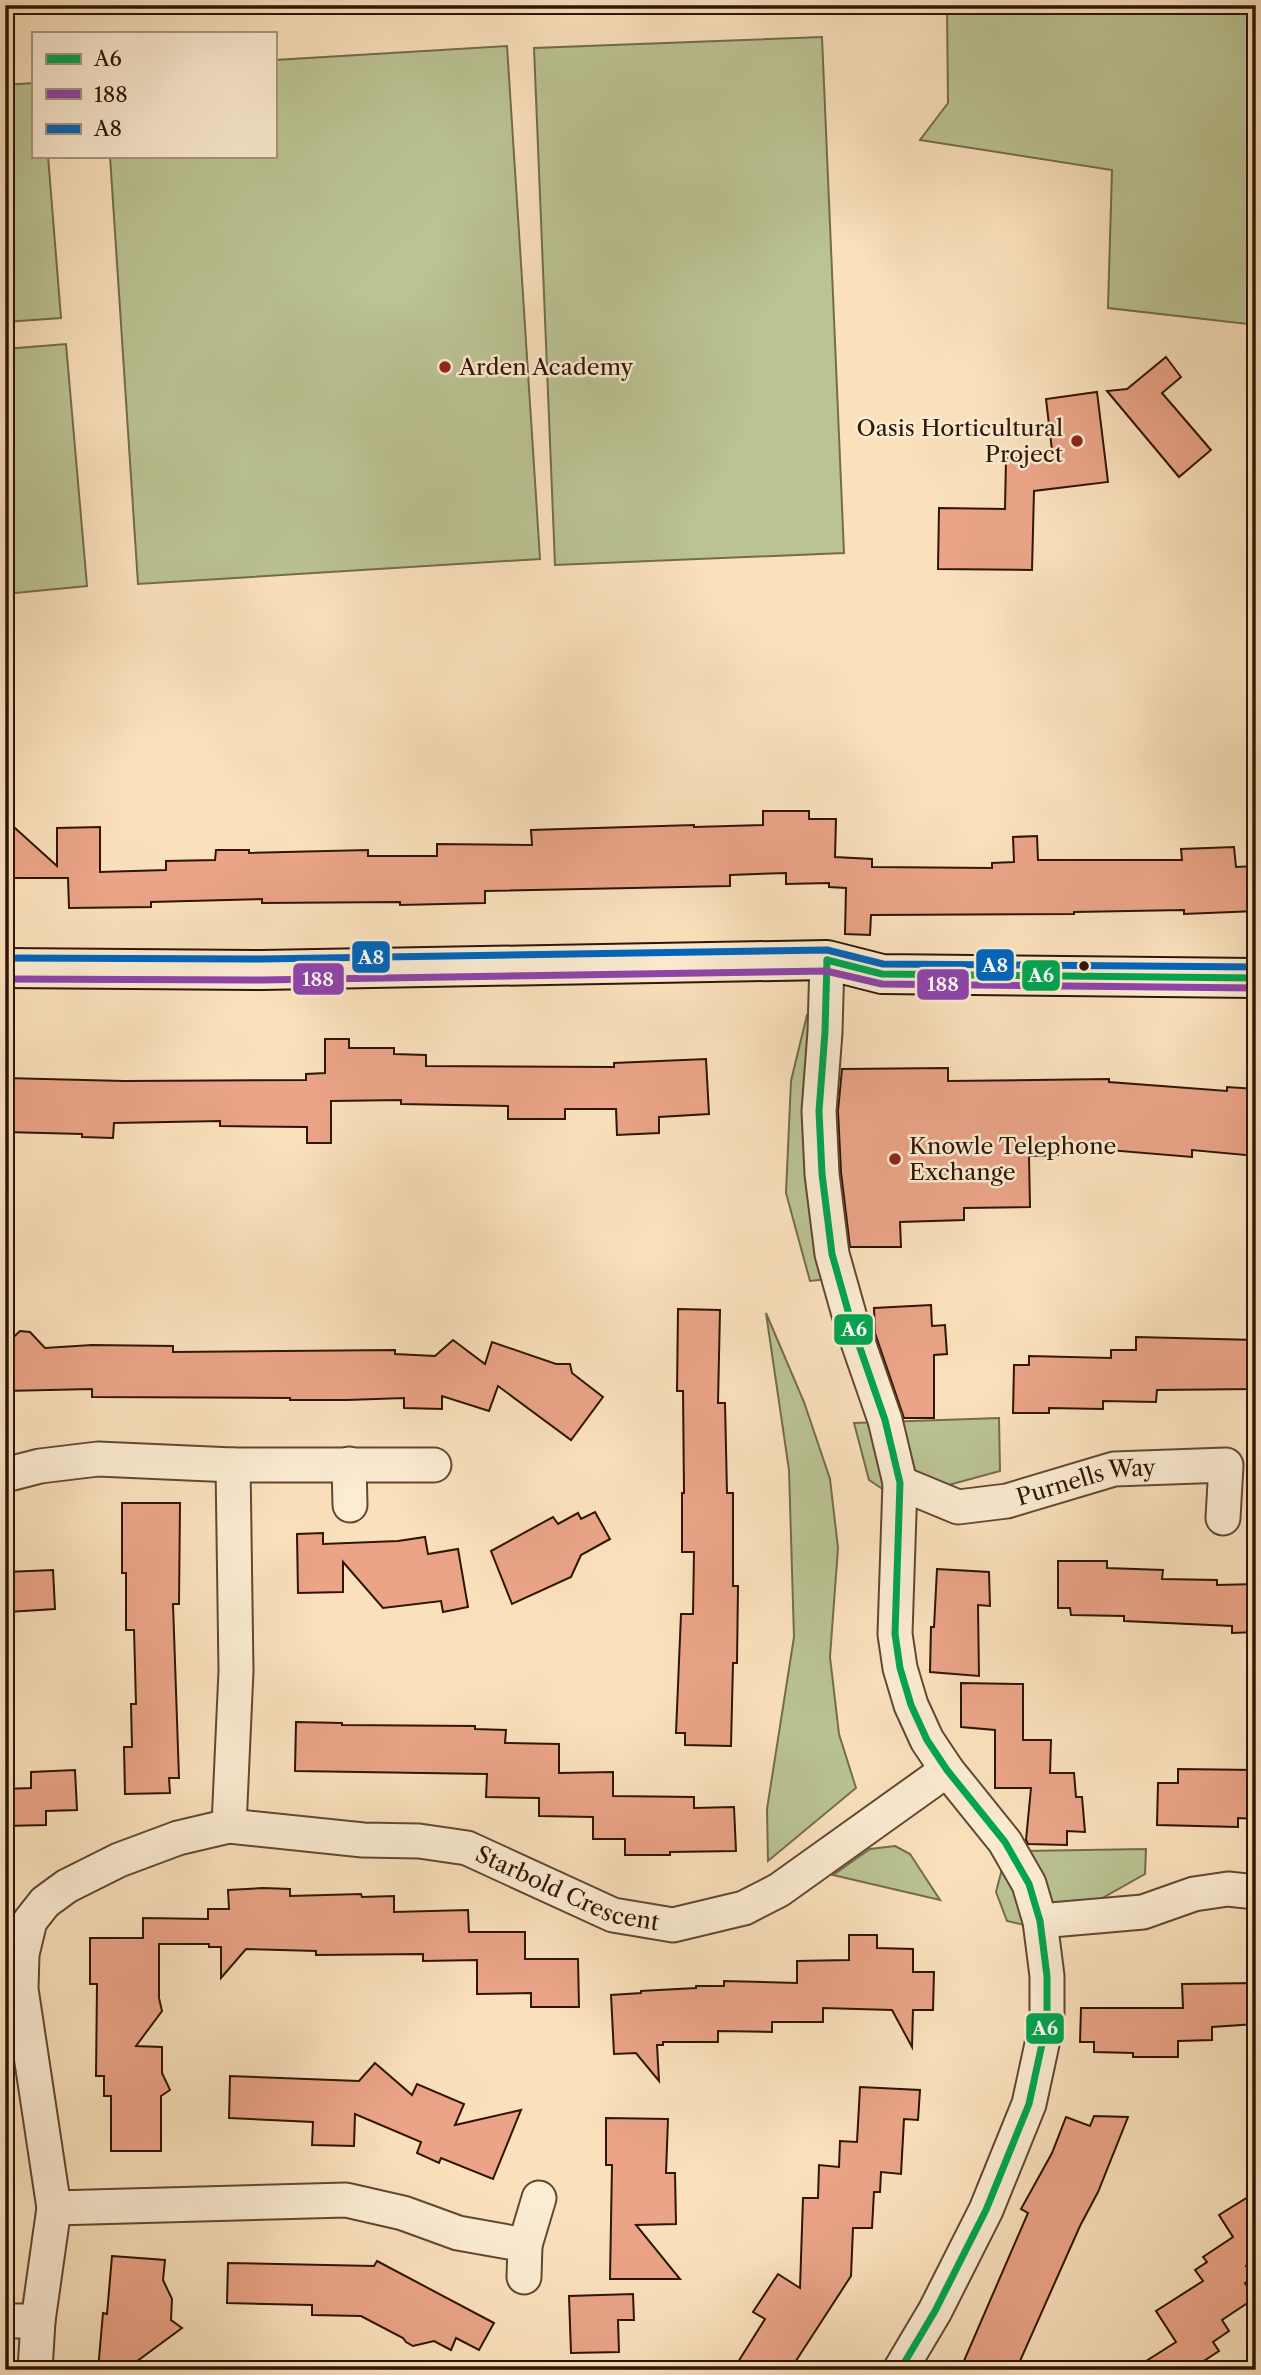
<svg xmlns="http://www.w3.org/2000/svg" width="1261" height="2375" font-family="'Libre Caslon Text',serif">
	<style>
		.green { fill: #bbc393; stroke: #746c4c; stroke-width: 2 }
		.building { fill: #eba488; stroke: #2e1504; stroke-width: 2 }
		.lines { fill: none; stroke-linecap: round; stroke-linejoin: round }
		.minor-casing { stroke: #614832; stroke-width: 37 }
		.secondary-casing { stroke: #2e1504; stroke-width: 42 }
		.minor { stroke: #fcecd3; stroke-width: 33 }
		.secondary { stroke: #fcecd3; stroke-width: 38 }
		.bus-1-casing { stroke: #fcecd3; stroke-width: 12 }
		.bus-2-casing { stroke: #fcecd3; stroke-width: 12 }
		.bus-3-casing { stroke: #fcecd3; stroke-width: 12 }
		.bus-1 { stroke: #00a651; stroke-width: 7 }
		.bus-2 { stroke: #8e44ad; stroke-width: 7 }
		.bus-3 { stroke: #0065bd; stroke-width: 7 }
		.poi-dot { fill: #8f2418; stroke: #fcecd3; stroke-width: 2.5 }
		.bus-dot { fill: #2e1504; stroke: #fcecd3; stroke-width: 2.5 }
		.labels { text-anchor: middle; stroke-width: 5; stroke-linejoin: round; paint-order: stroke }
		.poi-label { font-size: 23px; fill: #2e1504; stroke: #fcecd3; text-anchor: start }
		.street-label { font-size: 23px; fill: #2e1504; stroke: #fcecd3 }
		.line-badge { stroke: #fcecd3; stroke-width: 2.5 }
		.badge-label { font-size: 19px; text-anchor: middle; font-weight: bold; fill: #fff }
	</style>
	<rect width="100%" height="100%" fill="#fae1bc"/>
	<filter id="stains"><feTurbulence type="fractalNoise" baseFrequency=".00286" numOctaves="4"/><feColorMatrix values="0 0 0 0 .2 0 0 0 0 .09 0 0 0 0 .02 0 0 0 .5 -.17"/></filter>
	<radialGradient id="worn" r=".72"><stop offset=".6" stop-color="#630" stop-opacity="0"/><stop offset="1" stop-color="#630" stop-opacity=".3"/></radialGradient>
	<!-- green -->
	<g class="green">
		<path d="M947,5H1256V325L1108,308L1112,170L920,140L948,103Z"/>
		<path d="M822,37L844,553L555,565L534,48Z"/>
		<path d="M507,46L540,559L138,584L110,156H275V60Z"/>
		<path d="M33,83V156H48L61,318L5,322V85Z"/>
		<path d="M66,344L87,586L5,594V349Z"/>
		<path d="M827,1005L834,1143L838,1142L846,1277L810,1281L786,1193L791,1081L807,1015Z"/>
		<path d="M766,1313L804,1402L830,1479L838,1548L830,1657L839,1734L856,1788L768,1861L767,1809L794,1637L789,1470Z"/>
		<path d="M999,1418L1000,1471L945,1486L884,1490L869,1480L854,1423Z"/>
		<path d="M895,1846L910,1854L940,1900L833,1875L870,1849Z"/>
		<path d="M1146,1849L1145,1874L1065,1919L1033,1927L1007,1921L996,1892L1003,1865L1023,1851Z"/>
	</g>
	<!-- building -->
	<g class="building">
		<path d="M1166,357L1181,377L1162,393L1211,450L1179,477L1107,391L1127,389Z"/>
		<path d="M1097,392L1108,482L1034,491L1032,570L938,569L939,508L1005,509L1006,458L1053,459L1046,399Z"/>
		<path d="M763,811H809V819H836L835,857L872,859V867L992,868V863L1014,862L1013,837L1037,836L1038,860H1182L1181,849L1234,847L1236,867L1256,866V911L1184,914V910L1074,912V914L871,915L870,935L845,934L846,888L829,887V883L786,884V873L730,875V886L485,891V903L400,905V902L262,903V899L151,902V907L69,908L68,878H5V819L57,866V828L100,827V872L166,870V861L215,860L216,850H249V853L368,850V856H437V844L532,845L531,830L694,825V827L763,825Z"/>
		<path d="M325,1039H349V1048H394V1054L426,1055V1066L614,1067V1063L706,1059L709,1114L659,1117V1133L617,1135L616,1109H565V1119H508V1106L401,1104V1100L331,1101V1143H307V1127L220,1126V1121L114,1123L113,1138L82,1137V1134L5,1132V1078L124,1081L306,1080V1074L325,1073Z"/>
		<path d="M948,1068V1081L1109,1079V1082L1227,1091V1087L1256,1089V1156L1192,1150V1157L1085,1148V1154L1029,1156L1030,1207L964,1208V1220L900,1222L901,1247H850L841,1172L838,1111L842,1069Z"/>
		<path d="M931,1305L932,1326L945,1325L947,1354L934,1355V1418H904L875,1333L874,1308Z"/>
		<path d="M678,1309L720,1310L718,1403H725L727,1493H733V1586H738L737,1663H733L731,1746L685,1745V1733H676L681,1614H693L694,1552H682V1493H684L683,1391H677Z"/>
		<path d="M20,1331L30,1332L45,1348L92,1345L173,1346V1352L395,1350V1354L435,1356L453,1340L485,1364L492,1342L556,1364H570L572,1373L603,1397L571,1440L498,1386L489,1411L442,1396V1409L404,1408V1398L347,1400H290V1398L92,1397V1389L5,1391V1345Z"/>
		<path d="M1136,1337L1256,1340V1389L1157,1390L1156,1402L1103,1401V1409L1049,1408V1413H1013L1014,1365H1029V1356L1111,1358V1350H1136Z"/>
		<path d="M122,1503H180L179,1604H173L179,1778H169L170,1793L125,1794L124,1747H132L131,1704H136L134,1630H126V1573H122Z"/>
		<path d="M595,1512L610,1539L581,1555L571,1577L512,1604L491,1551L553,1517L558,1524L578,1513L581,1519Z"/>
		<path d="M323,1533V1544L398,1541L425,1537L428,1554L458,1549L468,1607L443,1612L441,1601L383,1608L343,1562V1592L298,1593L297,1534Z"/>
		<path d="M1058,1561H1107V1568L1163,1570L1162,1579L1217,1580V1585L1256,1584V1632L1232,1633V1626L1124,1621V1616L1071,1615L1070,1608H1058Z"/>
		<path d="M937,1569L989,1572L990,1606L978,1605L979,1676L930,1672L931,1627H934Z"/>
		<path d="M53,1570L55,1609L8,1612L6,1572Z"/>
		<path d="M961,1683L1023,1684V1740H1051L1050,1773H1074L1076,1797H1082L1085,1832L1067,1831V1845L1028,1844L1026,1840L1031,1788H995V1730L961,1727Z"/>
		<path d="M296,1722L342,1723V1725L475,1726V1729L506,1730L505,1743L559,1744V1773L613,1772V1796L694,1797V1808L734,1807L736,1851L670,1852V1855H625V1839H593V1817L539,1816V1798L486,1797L487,1774L295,1771Z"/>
		<path d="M1178,1769L1256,1770V1819L1238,1818V1827L1157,1825L1158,1783H1178Z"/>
		<path d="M75,1770L77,1810L46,1811V1825L5,1826V1789L31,1788V1772Z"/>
		<path d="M263,1888L290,1889V1896L361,1894L362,1897L394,1896V1912L468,1910L469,1932H525V1959H578L579,2007H531V1993L477,1994V1960L423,1961V1954L316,1955V1951L246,1949L221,1978V1947H209V1944H159V1998L162,2011L136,2046L162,2047V2073L170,2090L161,2096V2151H111V2096H104V2076H96L97,1984H90V1938H143V1918L208,1919V1909H229L228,1890Z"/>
		<path d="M849,1935H877V1948L913,1949V1972H934L933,2010H913L912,2047L892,2010L823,2008V2022H772V2032L718,2031V2042H663V2045H657L659,2081L636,2053L614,2054L611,1995L641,1993V1991L696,1988V1986H724V1981L797,1983V1961L849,1960Z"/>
		<path d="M1256,1983V2024L1212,2027V2040L1178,2041V2057H1133V2053L1094,2052V2042H1080L1081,2008H1183L1182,1984Z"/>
		<path d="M375,2063L412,2095L417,2084L464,2104L455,2125L521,2110L493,2179L441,2158L439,2163L417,2153L421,2142L355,2114L354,2146L312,2145L313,2122L229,2118L230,2076L359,2081Z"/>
		<path d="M860,2087L920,2090L918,2120L904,2119L901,2174L881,2172L880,2192H874L872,2228H853L851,2276L790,2370H733L765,2319L753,2312L778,2274L800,2288L803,2198H818L819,2165L839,2167L840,2141L857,2142Z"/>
		<path d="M1094,2116L1128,2117L1098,2192L1080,2226L1016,2370H960L1028,2213L1021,2209L1052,2153L1066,2117L1090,2126Z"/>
		<path d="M606,2118L668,2119L666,2173H675L676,2224L636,2225L680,2279H610L612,2165H606Z"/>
		<path d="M1256,2192V2271L1250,2263L1246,2266L1254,2278L1245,2283L1255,2298L1222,2320L1229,2331L1213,2342L1219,2351L1190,2370H1132L1176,2342L1156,2311L1203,2281L1195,2270L1207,2262L1203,2257L1233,2237L1219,2215Z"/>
		<path d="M112,2256L165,2260L163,2280L172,2299L171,2320L182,2328L125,2370H98L103,2313L107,2314Z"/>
		<path d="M377,2261L494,2323L479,2350L456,2338L451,2350L434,2341L413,2346L406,2342L403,2338L361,2316L312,2315V2305L227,2303L228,2263L374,2266Z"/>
		<path d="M633,2294L634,2320H618L619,2352L571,2353L569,2296Z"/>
	</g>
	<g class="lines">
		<defs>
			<g id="minor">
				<path d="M827,960L825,1032L819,1111L822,1174L832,1254L852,1325L885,1420L900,1483L895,1634L900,1668L911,1705L927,1740L947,1770L1005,1842L1029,1884L1040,1921L1047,1976V2021L1029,2104L986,2210L935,2311L900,2370"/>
				<path d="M349,1464L350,1505"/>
				<path d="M5,1475L40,1466L98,1459L233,1465H434"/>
				<path id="s1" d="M900,1483L958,1507L1007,1501L1114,1469L1226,1465L1223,1518"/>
				<path d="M229,1826L236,1671L233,1465"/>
				<path d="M1040,1921L1143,1912L1194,1894L1228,1889L1256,1892"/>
				<path d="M54,2208L346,2200L403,2213L458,2233L525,2245"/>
				<path d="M524,2277L525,2245L539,2198"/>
				<path d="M5,2321H38"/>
				<path id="s2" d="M35,2370L38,2321L54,2208L21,1989L22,1954L30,1921L45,1902L67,1886L119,1860L178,1838L229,1826L363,1840L419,1841L467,1848L613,1915L673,1925L744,1908L779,1890L947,1770"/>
			</g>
			<path id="secondary" d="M5,968L261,970L827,960L882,974L1256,978"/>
		</defs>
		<!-- minor casing -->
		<use href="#minor" class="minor-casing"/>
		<!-- secondary casing -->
		<use href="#secondary" class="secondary-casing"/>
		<!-- minor -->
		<use href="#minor" class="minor"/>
		<!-- secondary -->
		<use href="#secondary" class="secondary"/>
		<defs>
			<g id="bus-1">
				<path d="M827,960L825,1032L819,1111L822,1174L832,1254L852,1325L885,1420L900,1483L895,1634L900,1668L911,1705L927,1740L947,1770L1005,1842L1029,1884L1040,1921L1047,1976V2021L1029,2104L986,2210L935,2311L900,2370"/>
				<path d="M827,960L882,974L1256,978"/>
			</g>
			<path id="bus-2" d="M5,979L261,980L826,971L882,984L1256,988"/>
			<path id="bus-3" d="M5,958L261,959L827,950L883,964L1256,967"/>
		</defs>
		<!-- bus-1 casing -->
		<use href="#bus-1" class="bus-1-casing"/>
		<!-- bus-2 casing -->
		<use href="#bus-2" class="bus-2-casing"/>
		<!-- bus-3 casing -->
		<use href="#bus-3" class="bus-3-casing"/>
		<!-- bus-1 -->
		<use href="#bus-1" class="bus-1"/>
		<!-- bus-2 -->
		<use href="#bus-2" class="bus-2"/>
		<!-- bus-3 -->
		<use href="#bus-3" class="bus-3"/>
	</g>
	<!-- markers -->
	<g class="poi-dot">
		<circle cx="445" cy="367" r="7"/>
		<circle cx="1077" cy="441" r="7"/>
		<circle cx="895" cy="1159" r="7"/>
	</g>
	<circle class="bus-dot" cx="1084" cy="966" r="6"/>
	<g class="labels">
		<!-- poi labels -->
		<g class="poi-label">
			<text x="459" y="375">Arden Academy</text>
			<text x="1063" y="436" text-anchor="end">Oasis Horticultural<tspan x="1063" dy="26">Project</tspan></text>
			<text x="909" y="1154">Knowle Telephone<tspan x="909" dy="26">Exchange</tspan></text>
		</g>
		<!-- street labels -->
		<g class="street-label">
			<text dy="8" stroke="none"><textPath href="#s1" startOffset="194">Purnells Way</textPath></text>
			<text dy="8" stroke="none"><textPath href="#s2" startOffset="1027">Starbold Crescent</textPath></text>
		</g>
	</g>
	<g class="line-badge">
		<rect x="351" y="940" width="40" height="34" rx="7" fill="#0065bd"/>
		<rect x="975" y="948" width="40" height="34" rx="7" fill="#0065bd"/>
		<rect x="1021" y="959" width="40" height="33" rx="7" fill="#00a651"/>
		<rect x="292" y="962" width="53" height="34" rx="7" fill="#8e44ad"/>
		<rect x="916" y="968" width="54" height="33" rx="7" fill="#8e44ad"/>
		<rect x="833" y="1313" width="41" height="33" rx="7" fill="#00a651"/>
		<rect x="1025" y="2012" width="40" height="33" rx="7" fill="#00a651"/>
	</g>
	<g class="badge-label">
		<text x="371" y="964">A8</text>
		<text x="995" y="972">A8</text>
		<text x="1041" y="982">A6</text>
		<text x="318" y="986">188</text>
		<text x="943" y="991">188</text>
		<text x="854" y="1336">A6</text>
		<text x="1045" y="2035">A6</text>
	</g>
	<!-- margin -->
	<rect width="1261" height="2375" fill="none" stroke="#fae1bc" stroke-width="28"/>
	<rect x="7" y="7" width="1247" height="2361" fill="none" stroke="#2e1504" stroke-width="3.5"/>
	<rect x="14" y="14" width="1233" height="2347" fill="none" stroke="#2e1504" stroke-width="2"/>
	<!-- legend -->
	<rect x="32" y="32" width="245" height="126" fill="#fcecd3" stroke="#aa9680" stroke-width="2"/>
	<rect x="46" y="54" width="35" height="10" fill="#00a651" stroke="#aa9680" stroke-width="2"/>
	<text x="94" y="66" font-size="21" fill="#2e1504">A6</text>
	<rect x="46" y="89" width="35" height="10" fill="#8e44ad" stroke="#aa9680" stroke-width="2"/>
	<text x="94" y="102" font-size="21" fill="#2e1504">188</text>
	<rect x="46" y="124" width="35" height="10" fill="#0065bd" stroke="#aa9680" stroke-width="2"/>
	<text x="94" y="136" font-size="21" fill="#2e1504">A8</text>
	<rect width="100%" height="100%" filter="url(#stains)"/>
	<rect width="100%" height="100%" fill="url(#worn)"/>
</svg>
